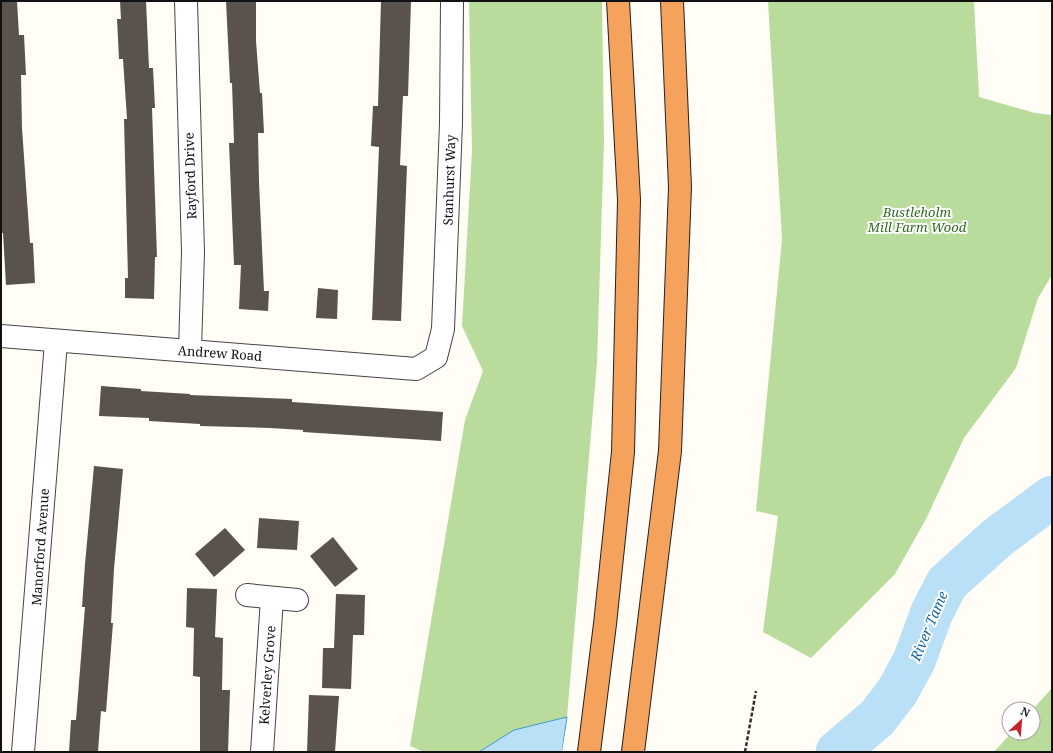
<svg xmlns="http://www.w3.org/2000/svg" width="1053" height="753" font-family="'Noto Serif',serif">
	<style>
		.forest { fill: #b9dc9c }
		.water { fill: #b9e0f7; stroke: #3f96cf }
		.pier { fill: #fffdf5 }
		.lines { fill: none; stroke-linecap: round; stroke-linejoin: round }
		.river { stroke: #b9e0f7; stroke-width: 43 }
		.building { fill: #5a524d }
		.minor-casing { stroke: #444; stroke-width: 24 }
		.highway-casing { stroke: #222; stroke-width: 24 }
		.path { stroke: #333; stroke-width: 2.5; stroke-dasharray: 4 2; stroke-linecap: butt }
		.minor { stroke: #fff; stroke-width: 22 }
		.highway { stroke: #f5a25d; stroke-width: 22 }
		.labels { text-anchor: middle; stroke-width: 4; stroke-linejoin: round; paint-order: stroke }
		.street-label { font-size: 13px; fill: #111; stroke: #fff }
		.park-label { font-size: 13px; font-style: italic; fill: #2f6b1f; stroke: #fff }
		.water-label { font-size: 14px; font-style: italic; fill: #1768a6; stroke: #fff }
	</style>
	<rect width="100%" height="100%" fill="#fffdf5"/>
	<!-- forest -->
	<g class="forest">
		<path d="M469,1H602L604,140L597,363L567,717L514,730L479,752H424L410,746L465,420L483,371L462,326L472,151Z"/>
		<path d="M768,1H974L979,97L1035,113L1052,115V275L1038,298L1016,368L964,438L926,519L895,574L811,658L763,632L778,516L756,511L782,239Z"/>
		<path d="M1052,688V752H994L1011,733H1033V709Z"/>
	</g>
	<!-- water -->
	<path class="water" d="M567,717L562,752H479L514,730Z"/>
	<!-- pier -->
	<path class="pier" d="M568,716L564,752H562Z"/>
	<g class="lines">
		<!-- river -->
		<path class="river" d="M837,752L877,718L897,692L914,661L932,612L947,583L998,537L1052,497"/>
	</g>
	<!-- building -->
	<g class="building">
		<path d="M1,1H17L19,35H24L26,75H21L22,128L30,243H33L35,283L6,285L3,233H1Z"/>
		<path d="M120,1H146L149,68H153L155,108H152L157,257H155L154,299L125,298V278H128L124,119H127L123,59H119L117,19H121Z"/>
		<path d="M226,1H256V41L260,93H262L264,133H258L259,182L264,291H269L268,311L239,309L241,265H234L229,143H234L232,83H230Z"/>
		<path d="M381,1H411L408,96H403L400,165L407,166L401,321L372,320L379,147L371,146L373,106H378Z"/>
		<path d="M318,288L338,290L337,319L316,318Z"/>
		<path d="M101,386L141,389V391L190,394V395L292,399V402L443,412L441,441L303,432V430L270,428L200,426V424L149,421V418L99,416Z"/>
		<path d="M94,466L123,469L114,569L111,623H113L106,712L101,711L98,752H69L71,720H76L85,607H82L85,564Z"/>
		<path d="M259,518L299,521L297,550L257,548Z"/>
		<path d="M225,528L245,550L214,577L195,554Z"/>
		<path d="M333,537L358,569L335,587L310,556Z"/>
		<path d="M187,588L217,589L215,637L223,638L222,690H230L228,752H200V677L193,676L194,628L186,627Z"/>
		<path d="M336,594L365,595L364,635H353L351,689L322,688L323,648H334Z"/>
		<path d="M309,695L339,696L335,752H307Z"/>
	</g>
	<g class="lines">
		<defs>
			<g id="minor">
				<path d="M186,1L193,252L190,350"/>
				<path d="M1,336L416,369L436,357L443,329L451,123L452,1"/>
				<path d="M247,595L297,600"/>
				<path d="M23,752L56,342"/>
				<path d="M262,752L272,598"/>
			</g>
			<g id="highway">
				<path d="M589,752L605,624L623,452L629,200L618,1"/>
				<path d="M633,752L670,451L680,187L672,1"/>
			</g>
		</defs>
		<!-- minor casing -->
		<use href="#minor" class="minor-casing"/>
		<!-- highway casing -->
		<use href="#highway" class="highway-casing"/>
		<!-- path -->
		<path class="path" d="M745,752L756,691"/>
		<!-- minor -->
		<use href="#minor" class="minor"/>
		<!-- highway -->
		<use href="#highway" class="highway"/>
	</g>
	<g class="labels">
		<!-- street labels -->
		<g class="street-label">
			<text transform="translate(190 176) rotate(-92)" y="5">Rayford Drive</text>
			<text transform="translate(449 180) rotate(-88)" y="5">Stanhurst Way</text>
			<text transform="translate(220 353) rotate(4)" y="5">Andrew Road</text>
			<text transform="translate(40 547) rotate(-86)" y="5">Manorford Avenue</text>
			<text transform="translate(267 675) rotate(-86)" y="5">Kelverley Grove</text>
		</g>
		<!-- park labels -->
		<g class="park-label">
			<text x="917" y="217">Bustleholm<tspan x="917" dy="15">Mill Farm Wood</tspan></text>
		</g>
		<!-- water labels -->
		<g class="water-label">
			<text transform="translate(929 626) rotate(-67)" y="5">River Tame</text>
		</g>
	</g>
	<!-- border -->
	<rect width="1053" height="753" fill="none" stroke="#111111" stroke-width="4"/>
	<!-- north arrow -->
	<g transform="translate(1021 721) rotate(26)"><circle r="19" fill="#ffffff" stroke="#a0a0a0"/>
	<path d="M0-3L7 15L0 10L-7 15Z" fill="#c4262e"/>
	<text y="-6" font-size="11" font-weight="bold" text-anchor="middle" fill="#111111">N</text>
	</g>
</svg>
